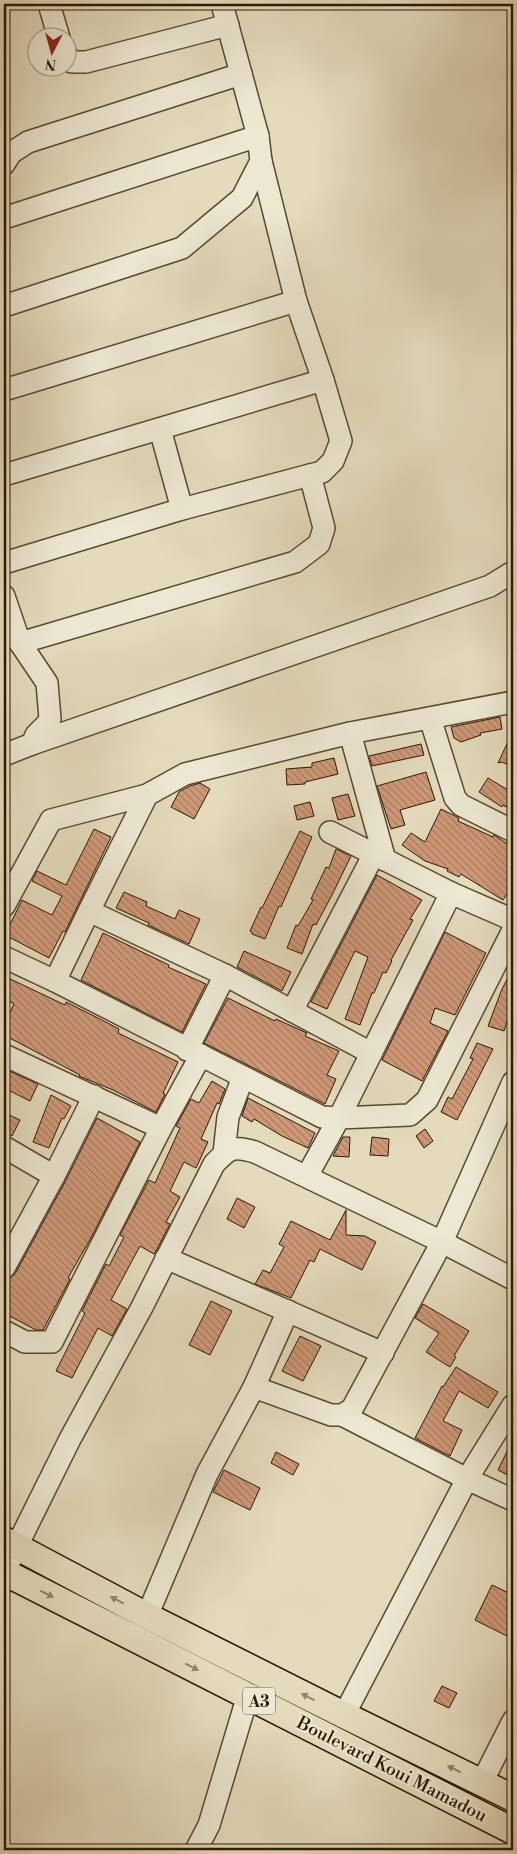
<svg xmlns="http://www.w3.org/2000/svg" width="517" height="1854" font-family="'Libre Bodoni',serif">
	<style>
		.building { fill: url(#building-back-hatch); stroke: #2c1800 }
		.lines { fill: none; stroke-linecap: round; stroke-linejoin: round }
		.minor-casing { stroke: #5a492f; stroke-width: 24 }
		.major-casing { stroke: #2c1800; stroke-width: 29 }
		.minor { stroke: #ede8d4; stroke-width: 21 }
		.major { stroke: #e4dbbd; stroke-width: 26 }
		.oneway { fill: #918368 }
		.labels { text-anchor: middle; stroke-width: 4.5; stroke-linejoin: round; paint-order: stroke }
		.shield { fill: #ede8d4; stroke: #665640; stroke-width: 1 }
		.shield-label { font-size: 16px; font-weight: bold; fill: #2c1800 }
		.street-label { font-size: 18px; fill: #2c1800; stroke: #ede8d4 }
	</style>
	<defs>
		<pattern id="building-back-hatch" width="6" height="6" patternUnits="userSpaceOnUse" patternTransform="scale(1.25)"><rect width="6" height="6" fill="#d09978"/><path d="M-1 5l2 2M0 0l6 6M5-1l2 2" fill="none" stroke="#a97c60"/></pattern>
	</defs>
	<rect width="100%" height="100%" fill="#e4dbbd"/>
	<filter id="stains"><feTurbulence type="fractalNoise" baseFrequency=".004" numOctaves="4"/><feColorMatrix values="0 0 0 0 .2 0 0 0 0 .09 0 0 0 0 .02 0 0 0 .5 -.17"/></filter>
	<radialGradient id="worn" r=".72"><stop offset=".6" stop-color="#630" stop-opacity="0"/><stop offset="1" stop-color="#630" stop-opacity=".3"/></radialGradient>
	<!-- building -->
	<g class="building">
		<path d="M500,717L502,729L480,733L481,735L461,742L454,738L451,727Z"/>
		<path d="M513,731V767L502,762L498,763Z"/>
		<path d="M421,744L424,755L372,766L369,756Z"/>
		<path d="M334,758L338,774L305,782V784L287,785L286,769L312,767V763Z"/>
		<path d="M426,772L435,800L400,810L405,825L391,829L377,786Z"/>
		<path d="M488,778L513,793V811L503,805L502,807L479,792Z"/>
		<path d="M200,783L210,789L194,819L171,807L179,792L190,786Z"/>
		<path d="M348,794L355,816L338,820L332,798Z"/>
		<path d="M310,802L314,816L297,820L294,806Z"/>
		<path d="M441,809L459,818L458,821L493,837L494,835L513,848V885L503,900L461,874L459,877L447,871L448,869L425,861L402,845L411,833L425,842Z"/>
		<path d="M94,829L111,837L65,932L63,931L49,958L5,935L22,900L52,915L62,896L32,881L37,871L66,885Z"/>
		<path d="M300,831L312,837L281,907L279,906L265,939L252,934V932L250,931L261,907L262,908Z"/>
		<path d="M336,849L351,856L332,895L316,925L313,924L302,954L287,948L296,925L298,926L313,900L311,899L326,867L329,868Z"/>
		<path d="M377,875L422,900L410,919L413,920L391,960L392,961L386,973L383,972L374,993H372L360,1025L345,1019L368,957L355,951L327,1009L311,1002Z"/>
		<path d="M124,892L147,902L146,906L175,919L179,910L200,919L189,944L148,925L149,923L116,908Z"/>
		<path d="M445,932L486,953L455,1015L435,1008L430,1023L448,1031L422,1081L382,1060Z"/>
		<path d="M103,933L169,965L168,967L206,984L182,1032L81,980Z"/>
		<path d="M244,951L291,972L282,991L237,967Z"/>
		<path d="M513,968V1003L504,1031L488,1026L502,989Z"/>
		<path d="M4,976L65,1005L66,1002L96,1017L119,1029L118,1033L178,1062L163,1093L165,1094L156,1112L113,1090L79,1076L80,1075L4,1035V1026L14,1004L4,998Z"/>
		<path d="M228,998L275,1021L276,1019L307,1033L305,1036L339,1051L327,1075L336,1079L325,1104L204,1043Z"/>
		<path d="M477,1043L493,1049L457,1120L441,1112L448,1097L452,1099L473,1059L470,1058Z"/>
		<path d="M7,1070L38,1084L30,1101L4,1088V1076Z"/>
		<path d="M212,1081L225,1089L219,1104L217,1103L201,1139L208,1142L196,1168L184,1162L170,1191L180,1197L166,1222L170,1224L156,1251L154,1254L140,1246L111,1300L127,1309L112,1336L98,1328L72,1378L56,1371L85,1313L82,1311L106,1264L109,1266L124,1237L120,1235L149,1180L155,1183L180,1128L176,1126L191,1099L199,1103Z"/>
		<path d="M51,1095L71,1106L64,1119L62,1118L49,1148L33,1142Z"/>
		<path d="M248,1098L315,1133L308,1148L282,1136L254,1119L252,1122L242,1116Z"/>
		<path d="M7,1114L20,1120L12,1136L4,1132V1122Z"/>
		<path d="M97,1118L140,1142L92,1236L68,1278L70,1279L43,1330H36L4,1313V1286L7,1280L15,1274L65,1182Z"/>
		<path d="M425,1129L433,1141L424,1148L416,1136Z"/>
		<path d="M343,1137H350L349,1157L333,1156Z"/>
		<path d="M372,1137L389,1139L388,1156L370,1155Z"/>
		<path d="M237,1198L255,1207L244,1228L227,1219Z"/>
		<path d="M346,1210V1235L365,1236L376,1242L362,1270L320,1249L314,1262L310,1260L291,1298L255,1284L263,1270L270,1273L284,1247L279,1244L291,1221L330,1240Z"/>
		<path d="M211,1301L232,1311L210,1355L189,1345Z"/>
		<path d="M423,1304L469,1331L454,1356L456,1357L450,1367L426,1352L439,1333L415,1318Z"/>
		<path d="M300,1336L321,1346L303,1381L282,1371Z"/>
		<path d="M456,1367L498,1392L488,1408L459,1391L443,1421L462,1430L450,1456L415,1438L442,1386L443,1387Z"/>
		<path d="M513,1439V1478L498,1470Z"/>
		<path d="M276,1452L299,1464L293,1475L271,1463Z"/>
		<path d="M224,1470L260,1488L250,1510L213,1492Z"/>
		<path d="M492,1585L513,1595V1639L475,1620Z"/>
		<path d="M442,1686L457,1693L449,1708L434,1701Z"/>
	</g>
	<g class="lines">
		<defs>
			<g id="minor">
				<path d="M49,4L59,38"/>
				<path d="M68,57L72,62H86L228,25"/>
				<path d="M4,164L11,153L28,142L241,74"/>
				<path d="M4,218L258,136"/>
				<path d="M4,306L182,248L242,198L261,161L258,136L222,4"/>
				<path d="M4,390L296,301"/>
				<path d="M160,429L182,509"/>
				<path d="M4,475L323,380"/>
				<path d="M4,563L182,509L310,475L322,472L333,461L341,441L323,380L296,301L261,161"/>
				<path d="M4,596L20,643L47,683L50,719L47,724L36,735L32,744L4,755"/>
				<path d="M20,643L295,562L319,544L324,528L310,475"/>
				<path d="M430,718L455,798L461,805L513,831"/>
				<path d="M350,733L385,860"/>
				<path d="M32,744L490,586L513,572"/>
				<path d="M330,832L451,893L513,920"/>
				<path d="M4,906L51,820L147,795"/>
				<path d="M89,911L225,975L371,1053"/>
				<path d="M4,957L55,981L322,1117L339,1118L410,1115L427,1100L513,930"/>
				<path d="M55,981L89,911L147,795L185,774L350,733L513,702"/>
				<path d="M292,1011L374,854"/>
				<path d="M187,1050L225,975"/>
				<path d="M4,1055L161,1128"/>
				<path d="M4,1147L54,1176"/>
				<path d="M224,1153L228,1117L243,1077"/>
				<path d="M307,1176L339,1118L451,893"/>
				<path d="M166,1258L383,1353"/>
				<path d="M4,1268L54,1176L94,1096"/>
				<path d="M4,1331L25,1342H52L161,1128L201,1055"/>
				<path d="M254,1387L288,1311"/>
				<path d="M342,1415L467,1479L513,1500"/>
				<path d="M4,1572L70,1439L142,1307L214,1164C230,1147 233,1146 255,1152L442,1242L513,1279"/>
				<path d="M147,1616L207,1474L254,1387L331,1415H342L352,1409L442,1242L513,1082"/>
				<path d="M344,1715L467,1479L513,1405"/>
				<path d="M482,1782L513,1721"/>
				<path d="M196,1850L209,1825L248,1695"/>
			</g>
			<g id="major">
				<path d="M4,1540L147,1616L344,1715L513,1798"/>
				<path d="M4,1572L513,1831"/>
			</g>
		</defs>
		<!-- minor casing -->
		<use href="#minor" class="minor-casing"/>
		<!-- major casing -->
		<use href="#major" class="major-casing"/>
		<!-- minor -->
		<use href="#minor" class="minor"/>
		<!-- major -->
		<use href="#major" class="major"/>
	</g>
	<!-- one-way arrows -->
	<defs><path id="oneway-solid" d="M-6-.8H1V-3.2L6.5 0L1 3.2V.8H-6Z" transform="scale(1.25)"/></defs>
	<g class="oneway">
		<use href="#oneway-solid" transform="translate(47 1594) rotate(27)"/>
		<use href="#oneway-solid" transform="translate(117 1600) rotate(-152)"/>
		<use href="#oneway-solid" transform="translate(192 1667) rotate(27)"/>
		<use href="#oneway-solid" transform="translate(308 1697) rotate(-153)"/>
		<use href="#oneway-solid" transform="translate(454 1769) rotate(-154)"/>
	</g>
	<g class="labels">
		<!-- shield labels -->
		<rect class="shield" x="243" y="1687.5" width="32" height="27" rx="4"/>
		<g class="shield-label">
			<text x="259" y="1707">A3</text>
		</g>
		<!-- street labels -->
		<g class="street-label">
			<text transform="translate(392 1769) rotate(27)" y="6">Boulevard Koui Mamadou</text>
		</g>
	</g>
	<!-- margin -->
	<rect width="517" height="1854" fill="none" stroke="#e4dbbd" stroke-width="20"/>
	<rect x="5" y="5" width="507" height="1844" fill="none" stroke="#2c1800" stroke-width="2.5"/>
	<rect x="10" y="10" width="497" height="1834" fill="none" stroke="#2c1800"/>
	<!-- north arrow -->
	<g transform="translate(52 52) rotate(186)"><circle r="24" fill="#ede8d4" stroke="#a0957f"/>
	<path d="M0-4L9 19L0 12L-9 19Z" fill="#8f2418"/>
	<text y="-8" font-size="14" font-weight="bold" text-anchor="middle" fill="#2c1800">N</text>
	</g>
	<rect width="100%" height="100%" filter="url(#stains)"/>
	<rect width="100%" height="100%" fill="url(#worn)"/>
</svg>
